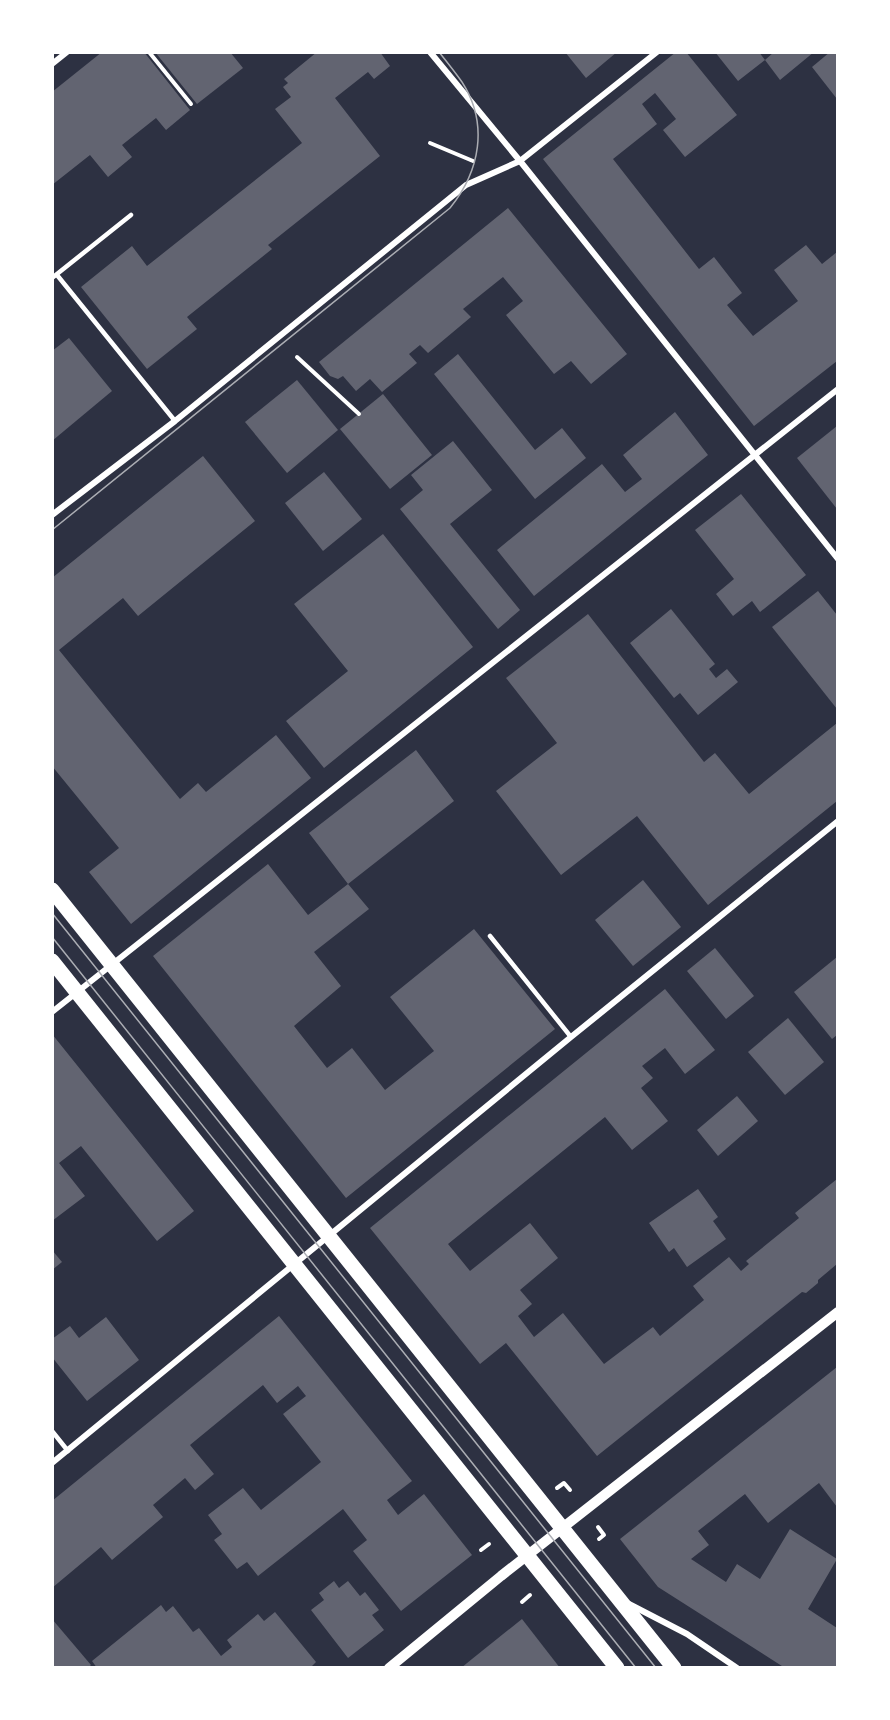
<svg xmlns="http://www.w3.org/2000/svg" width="890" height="1720" font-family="Barlow,sans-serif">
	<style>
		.building { fill: #626471 }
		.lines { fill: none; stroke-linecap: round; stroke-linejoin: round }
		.path { stroke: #fff; stroke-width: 4 }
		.service { stroke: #fff; stroke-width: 4.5 }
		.minor { stroke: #fff; stroke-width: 6 }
		.tertiary { stroke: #fff; stroke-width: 10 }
		.primary { stroke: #fff; stroke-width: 15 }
		.tram { stroke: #abadb3; stroke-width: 1.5 }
	</style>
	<rect width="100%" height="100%" fill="#2d3142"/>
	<!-- building -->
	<g class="building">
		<path d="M102,52H144L190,110L166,130L156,118L122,145L132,157L108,177L90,155L52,185V92Z"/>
		<path d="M155,52H230L243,68L197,104Z"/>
		<path d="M317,52H380L390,66L374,79L368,72L335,98L380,156L268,245L272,249L187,317L197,329L147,369L81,287L132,246L147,266L302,143L275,109L291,97L283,87L288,83L284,79Z"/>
		<path d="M565,52H617L586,78Z"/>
		<path d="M676,52H686L737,115L685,157L663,130L676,119L655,93L642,104L657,124L613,159L699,269L714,257L742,293L727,305L753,336L798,301L774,270L806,245L822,264L837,252V361L754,426L543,159Z"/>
		<path d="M715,52H759L765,60L774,52H814L780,80L765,60L738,81Z"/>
		<path d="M830,52H837V99L812,67Z"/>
		<path d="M508,208L627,354L591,384L571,361L554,374L506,315L523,301L503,277L463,309L471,317L428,353L420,345L409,354L417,363L382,392L370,379L356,391L343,376L338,379L330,376L319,362Z"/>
		<path d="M69,338L112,391L52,441V351Z"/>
		<path d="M458,354L535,450L562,428L586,458L535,499L434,374Z"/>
		<path d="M297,380L338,430L287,473L245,422Z"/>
		<path d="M383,394L432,455L390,489L340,429Z"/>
		<path d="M675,412L708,455L534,596L497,550L602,464L625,492L642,479L623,455Z"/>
		<path d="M837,426V509L797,458Z"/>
		<path d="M453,441L492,490L450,524L520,610L498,629L400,509L423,490L411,475Z"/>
		<path d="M203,456L255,521L138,616L123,598L59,650L180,799L198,783L206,792L276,735L311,778L131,924L89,872L119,848L52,766V578Z"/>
		<path d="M324,472L362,519L323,551L285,503Z"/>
		<path d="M741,494L806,575L760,612L752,601L733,616L716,594L734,579L695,530Z"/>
		<path d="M383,534L473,647L324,768L286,721L348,671L294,604Z"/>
		<path d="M818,591L837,615V709L772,627Z"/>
		<path d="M671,609L715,664L709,669L716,678L727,669L738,682L698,715L680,693L674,698L630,643Z"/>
		<path d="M588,614L704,762L715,753L749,794L837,723V801L708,905L637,816L561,875L496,791L557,743L506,678Z"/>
		<path d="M416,750L454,801L348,884L369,909L314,952L341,986L294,1026L327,1068L352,1048L385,1090L434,1051L390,997L474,929L555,1029L346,1198L153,956L268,864L308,915L348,884L309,833Z"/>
		<path d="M643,880L681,927L633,966L595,920Z"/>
		<path d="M715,948L754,996L726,1019L687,971Z"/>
		<path d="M837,957V1035L832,1039L794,992Z"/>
		<path d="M665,989L715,1050L685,1074L665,1048L642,1066L653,1078L641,1088L668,1121L632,1150L605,1117L448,1244L470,1271L530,1223L558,1258L520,1290L532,1304L518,1316L534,1337L563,1313L604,1364L653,1327L660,1336L704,1300L693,1286L729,1257L741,1271L749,1264L746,1261L799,1218L795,1213L837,1179V1264L818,1280V1283L806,1293L802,1292L597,1456L506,1343L480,1364L370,1228Z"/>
		<path d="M788,1018L824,1062L785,1095L748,1052Z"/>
		<path d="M52,1034L194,1211L157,1241L81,1146L59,1163L85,1196L52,1221Z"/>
		<path d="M737,1096L758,1121L718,1156L697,1130Z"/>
		<path d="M698,1189L718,1217L713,1221L726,1239L687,1267L674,1248L669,1252L649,1223Z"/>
		<path d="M52,1250L62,1262L52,1270Z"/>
		<path d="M279,1316L412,1481L387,1500L398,1515L424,1494L472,1555L401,1611L353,1551L367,1540L343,1509L258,1576L247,1562L237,1569L214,1540L222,1534L208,1515L243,1488L261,1510L321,1462L283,1414L306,1396L298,1386L277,1403L263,1385L190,1445L214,1474L195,1490L185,1478L153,1505L163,1517L112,1560L101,1547L52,1588V1501Z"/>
		<path d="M106,1317L139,1360L87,1401L52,1357V1339L70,1326L79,1338Z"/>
		<path d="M837,1367V1507L819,1483L768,1523L745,1494L698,1531L709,1545L691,1559L726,1582L737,1564L760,1579L790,1529L837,1559L808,1609L837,1628V1668H785L658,1587L620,1539Z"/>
		<path d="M334,1581L339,1588L348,1581L360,1596L365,1592L379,1610L372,1615L384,1630L348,1658L311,1610L324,1600L319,1593Z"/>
		<path d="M161,1605L166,1612L173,1606L193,1632L199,1628L221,1656L232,1647L227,1640L258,1614L264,1621L275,1612L316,1662L310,1668H193L191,1666L189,1668H97L92,1661Z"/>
		<path d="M52,1619L91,1665L88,1668H52Z"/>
		<path d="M522,1619L560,1668H461L472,1659Z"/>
	</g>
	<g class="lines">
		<!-- path -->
		<g class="path">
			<path d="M149,52L191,104"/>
			<path d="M430,143L473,161"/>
			<path d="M297,357L359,414"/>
			<path d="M557,1488L564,1483L570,1490"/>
			<path d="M598,1527L604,1535L599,1539"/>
			<path d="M481,1550L489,1544"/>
			<path d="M522,1602L530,1595"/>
		</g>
		<!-- service -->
		<g class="service">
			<path d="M57,275L175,421"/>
			<path d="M52,278L131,215"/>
			<path d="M490,936L571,1037"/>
			<path d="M52,1431L68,1451"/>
		</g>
		<!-- minor -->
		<g class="minor">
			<path d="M430,52L520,161L838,559"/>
			<path d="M52,64L67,52"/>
			<path d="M52,515L175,421L466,185L520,161L657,52"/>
			<path d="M52,1012L838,389"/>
			<path d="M52,1463L571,1037L838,821"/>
			<path d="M629,1604L687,1634L737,1668"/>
		</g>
		<!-- tertiary -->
		<path class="tertiary" d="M389,1668L501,1576L838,1312"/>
		<!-- primary -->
		<g class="primary">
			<path d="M52,890L674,1668"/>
			<path d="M52,961L617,1668"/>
		</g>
		<!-- tram -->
		<g class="tram">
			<path d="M52,55L56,52"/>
			<path d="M52,530L450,208C480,171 489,124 462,82C455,72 447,62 439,52"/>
			<path d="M52,913L656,1668"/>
			<path d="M52,937L636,1668"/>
		</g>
	</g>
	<!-- border -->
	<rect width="890" height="1720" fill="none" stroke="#ffffff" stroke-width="108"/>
</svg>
